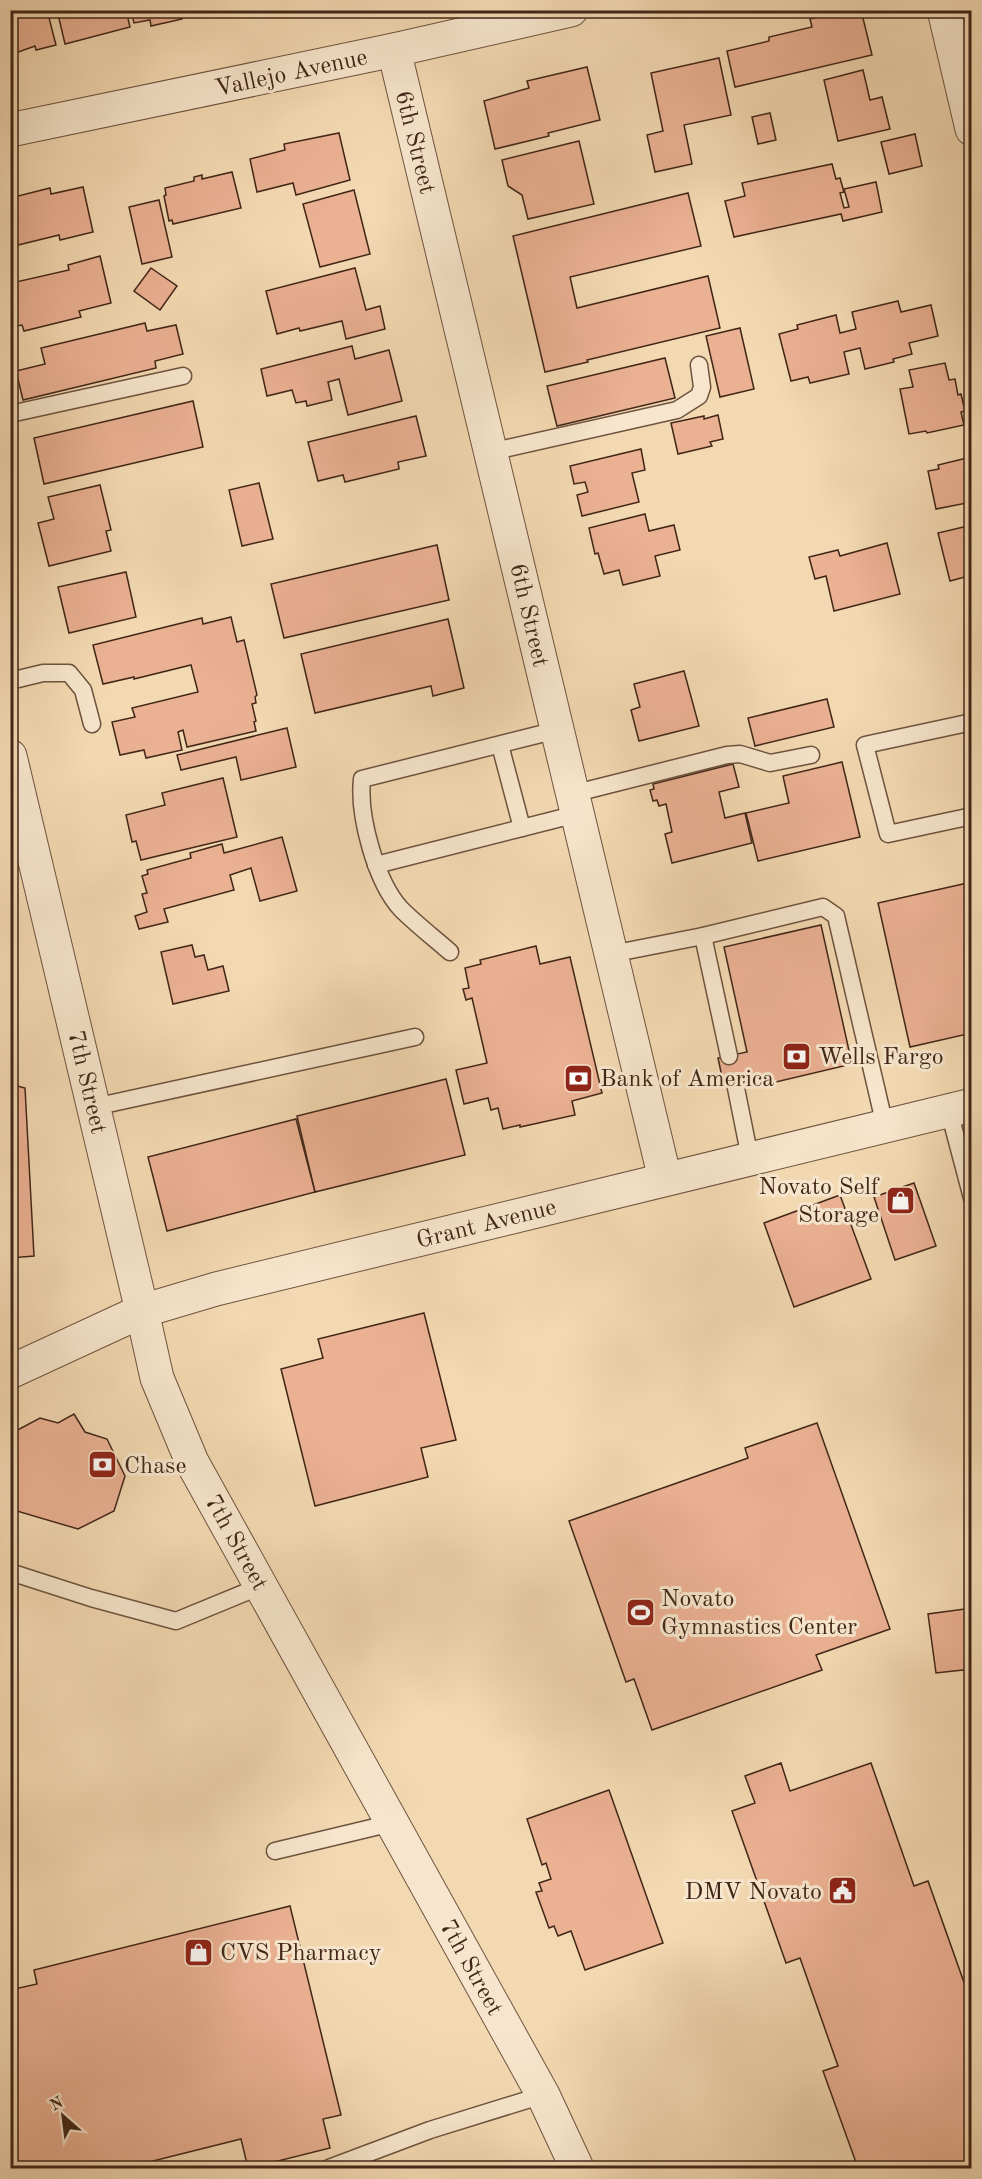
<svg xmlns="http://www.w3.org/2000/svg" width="982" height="2179" font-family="'Old Standard TT',serif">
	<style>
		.building { fill: #ebb193; stroke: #412618; stroke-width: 1.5 }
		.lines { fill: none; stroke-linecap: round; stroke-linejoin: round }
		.service-casing { stroke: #6e533e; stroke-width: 19 }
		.minor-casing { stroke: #6e533e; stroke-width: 35 }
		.tertiary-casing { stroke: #6e533e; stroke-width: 35 }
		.service { stroke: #f7e6cd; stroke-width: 16 }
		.minor { stroke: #f7e6cd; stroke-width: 33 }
		.tertiary { stroke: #f7e6cd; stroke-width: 33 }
		.labels { text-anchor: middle; stroke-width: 6; stroke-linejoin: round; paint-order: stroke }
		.street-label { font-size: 24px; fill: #412618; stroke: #f7e6cd }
		.poi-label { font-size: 24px; fill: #412618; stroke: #f7e6cd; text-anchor: start }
	</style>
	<rect width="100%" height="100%" fill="#f3d9b2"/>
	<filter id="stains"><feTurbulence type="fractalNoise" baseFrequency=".00333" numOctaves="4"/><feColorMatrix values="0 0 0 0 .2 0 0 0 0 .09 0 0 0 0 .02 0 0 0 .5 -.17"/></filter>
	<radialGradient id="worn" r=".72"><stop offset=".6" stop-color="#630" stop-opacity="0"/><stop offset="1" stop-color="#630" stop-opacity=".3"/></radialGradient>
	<!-- building -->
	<g class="building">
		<path d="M10,10H47L56,45L36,50L35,46L10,55Z"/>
		<path d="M57,10H126L130,27L65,44Z"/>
		<path d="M131,10H191L180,13L182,19L151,26L150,20L134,23Z"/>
		<path d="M845,10H850V12L861,10L872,55L735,87L727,51L769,41V37L812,27L810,19Z"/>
		<path d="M719,58L731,115L684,125L692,164L655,172L647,135L663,131L651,73Z"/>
		<path d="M587,67L600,120L548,133L549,136L495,149L484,101L529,88L527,81Z"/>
		<path d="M863,70L870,100L882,97L890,129L838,141L824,80Z"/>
		<path d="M770,113L776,140L758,144L752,117Z"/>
		<path d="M339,133L350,180L296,195L293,183L257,192L250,159L285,150L284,144Z"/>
		<path d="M915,134L922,166L889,174L881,142Z"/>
		<path d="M579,141L594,204L528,219L522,195L508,186L502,160Z"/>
		<path d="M832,164L836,179L840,178L844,192L840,193L844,208L849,207L844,189L876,182L882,212L843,221L841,214L734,237L725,201L745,196L742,183Z"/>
		<path d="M232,172L241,208L173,224L172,220L169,221L164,196L166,195L165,188L194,181V177L202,175V179Z"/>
		<path d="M83,187L93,232L60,240L59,235L10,247V198L50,188L51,194Z"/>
		<path d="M354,190L370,254L320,267L303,204Z"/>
		<path d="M688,193L701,246L570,277L577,308L708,276L720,328L587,360L588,362L545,372L513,236Z"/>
		<path d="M159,200L172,257L142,264L129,207Z"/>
		<path d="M100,256L111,303L79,311L81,317L24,331L22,325L10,327V278L12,283L69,270L68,265Z"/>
		<path d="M151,268L177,286L160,310L134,291Z"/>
		<path d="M355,268L366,310L380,306L385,329L346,339L342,321L300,331L299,328L277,334L266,291Z"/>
		<path d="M898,301L901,312L931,305L938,336L909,343L912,354L893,359L894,362L865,369L860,348L844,352L849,374L810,383L808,377L791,381L779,334L798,329L797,325L836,315L840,333L856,329L852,312Z"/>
		<path d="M145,323L147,331L176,325L183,354L155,361L156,368L23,400L16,371L45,364L41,348Z"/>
		<path d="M740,328L754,389L720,397L706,336Z"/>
		<path d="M352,346L355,359L389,350L402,401L348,415L339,379L328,382L332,400L307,406L306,401L296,403L292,390L267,396L261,369Z"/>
		<path d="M665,358L675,398L557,426L547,386Z"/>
		<path d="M945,363L949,380L955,379L958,395L961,394L965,411L961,412L964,425L927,433L926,431L909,434L900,389L913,387L909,370Z"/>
		<path d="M193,401L203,447L44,484L34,438Z"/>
		<path d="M718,415L723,439L710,442L712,446L678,454L671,423L704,416V419Z"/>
		<path d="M416,416L426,456L398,462L399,469L345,482L343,475L318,481L308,442Z"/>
		<path d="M641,449L645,470L632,473L639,502L582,516L577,495L588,492L585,482L574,484L570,466Z"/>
		<path d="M971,457L972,502L936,509L928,471L939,469L938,465Z"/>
		<path d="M259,483L273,539L242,546L229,490Z"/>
		<path d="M100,485L111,530L106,531L111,551L49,566L38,523L54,519L48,497Z"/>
		<path d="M645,514L649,531L674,525L680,550L655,556L660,576L623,585L619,570L604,574L598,553L595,554L589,528Z"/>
		<path d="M972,525V575L950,581L938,533Z"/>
		<path d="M887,543L900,594L834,611L826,576L815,579L809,557L838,550L840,556Z"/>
		<path d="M437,545L449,600L284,638L271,584Z"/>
		<path d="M126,572L136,617L69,633L58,587Z"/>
		<path d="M231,617L237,642L244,640L257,695L255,697L256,703L252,704L256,721L254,722L256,731L187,747L183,730L178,732L182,750L146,758L144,750L120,755L112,722L135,717L132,708L198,692L191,665L134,679V677L103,684L93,645L202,618L203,624Z"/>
		<path d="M448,619L464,688L433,696L431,686L315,713L301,654Z"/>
		<path d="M684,671L699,726L639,741L631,710L640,707L634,684Z"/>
		<path d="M827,699L834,727L755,746L748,718Z"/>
		<path d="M287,728L296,767L241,780L236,757L181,770L177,755Z"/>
		<path d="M842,762L860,837L758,861L746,813L789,803L783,776Z"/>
		<path d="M733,764L739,787L719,792L725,818L745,813L752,843L672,863L665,834L672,832L666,804L659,806L657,800L653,801L650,790L654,789L653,784Z"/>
		<path d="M223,778L237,837L141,860L136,841L132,842L126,815L165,805L162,793Z"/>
		<path d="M282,837L297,891L260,901L251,868L230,875L234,890L164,909L168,922L139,929L135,916L147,912L142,894L147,893L142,876L148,874L147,870L191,858L190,853L222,844L224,853Z"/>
		<path d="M972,882V1033L910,1047L878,903Z"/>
		<path d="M821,925L852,1064L755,1087L753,1079L724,1086L718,1058L747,1052L724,947Z"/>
		<path d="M192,945L195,957L204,955L208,970L223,966L229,991L173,1004L161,952Z"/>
		<path d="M536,946L540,964L570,957L602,1093L572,1101L575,1115L520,1127V1125L503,1129L498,1108L491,1110L488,1098L464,1104L456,1070L487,1063L472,998L466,1000L463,989L469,988L465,968L481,964L480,960Z"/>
		<path d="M446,1079L465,1155L315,1192L297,1116Z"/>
		<path d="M10,1084L25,1088L34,1256L10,1258Z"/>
		<path d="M296,1119L315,1192L167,1231L148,1157Z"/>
		<path d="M914,1183L936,1246L895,1260L874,1197Z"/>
		<path d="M840,1195L871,1279L794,1307L764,1223Z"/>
		<path d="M424,1313L456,1440L421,1448L428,1477L315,1506L281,1369L323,1358L318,1339Z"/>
		<path d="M74,1414L85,1432L107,1439L125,1476L114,1511L78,1529L10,1509V1434L40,1418L58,1423Z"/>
		<path d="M817,1423L890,1629L816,1655L822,1670L652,1730L634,1679L626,1682L569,1521L748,1458L745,1448Z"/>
		<path d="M972,1608V1669L936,1673L928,1614Z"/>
		<path d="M781,1763L790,1791L871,1763L914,1886L928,1881L972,2005V2168H858L823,2071L838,2066L800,1958L786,1963L732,1811L755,1803L745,1776Z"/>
		<path d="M609,1790L663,1943L585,1970L571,1931L558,1936L554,1926L549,1928L536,1892L542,1891L539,1883L551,1879L546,1863L542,1865L527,1819Z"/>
		<path d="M290,1906L341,2115L323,2119L330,2148L250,2168H248L241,2139L125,2168H10V1990L37,1984L34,1970Z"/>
	</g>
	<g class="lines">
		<defs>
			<g id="service">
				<path d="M10,414L183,376"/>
				<path d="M490,452L677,410L699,396L702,387L699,365"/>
				<path d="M10,681L43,673H69L83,690L92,724"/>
				<path d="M972,722L865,745L888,834L972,816"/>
				<path d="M500,745L522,828"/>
				<path d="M572,794L727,755L740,754L770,763L811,755"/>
				<path d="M376,865L577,814"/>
				<path d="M450,952C434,938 416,924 401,909C376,882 358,816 362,779L557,730"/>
				<path d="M611,954L703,936"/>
				<path d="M729,1056L703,936L823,907L836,916L885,1126"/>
				<path d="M735,1083L750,1158"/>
				<path d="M94,1107L415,1037"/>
				<path d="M949,1111L972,1198"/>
				<path d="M10,1572L91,1598L176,1621L261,1586"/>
				<path d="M275,1851L392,1823"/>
				<path d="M329,2168L430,2130L543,2095"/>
			</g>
			<g id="minor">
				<path d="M944,10L972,129"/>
				<path d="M394,50L665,1179"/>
				<path d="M10,130L394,50L571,10"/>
				<path d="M10,756L142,1311"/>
			</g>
			<g id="tertiary">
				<path d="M142,1311L157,1378L192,1462L543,2095L577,2168"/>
				<path d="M10,1372L142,1311L216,1289L972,1105"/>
			</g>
		</defs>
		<!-- service casing -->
		<use href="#service" class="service-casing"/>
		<!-- minor casing -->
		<use href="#minor" class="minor-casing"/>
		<!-- tertiary casing -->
		<use href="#tertiary" class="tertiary-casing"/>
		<!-- service -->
		<use href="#service" class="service"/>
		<!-- minor -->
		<use href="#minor" class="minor"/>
		<!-- tertiary -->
		<use href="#tertiary" class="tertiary"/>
	</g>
	<!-- icons -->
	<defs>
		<symbol id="bank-square" viewBox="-11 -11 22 22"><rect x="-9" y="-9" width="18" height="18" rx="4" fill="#8f2418" stroke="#f7e6cd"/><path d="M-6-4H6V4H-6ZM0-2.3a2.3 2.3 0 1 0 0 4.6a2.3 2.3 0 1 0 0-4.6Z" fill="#fff"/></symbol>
		<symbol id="shop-square" viewBox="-11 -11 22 22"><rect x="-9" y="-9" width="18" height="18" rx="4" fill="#8f2418" stroke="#f7e6cd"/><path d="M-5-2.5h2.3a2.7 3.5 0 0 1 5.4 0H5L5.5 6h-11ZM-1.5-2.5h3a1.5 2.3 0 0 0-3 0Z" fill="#fff"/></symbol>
		<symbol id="stadium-square" viewBox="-11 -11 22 22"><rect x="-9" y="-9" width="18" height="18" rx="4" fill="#8f2418" stroke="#f7e6cd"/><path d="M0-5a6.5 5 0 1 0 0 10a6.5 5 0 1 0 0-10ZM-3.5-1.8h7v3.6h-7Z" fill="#fff"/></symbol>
		<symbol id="civic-square" viewBox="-11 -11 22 22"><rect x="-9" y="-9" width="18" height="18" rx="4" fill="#8f2418" stroke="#f7e6cd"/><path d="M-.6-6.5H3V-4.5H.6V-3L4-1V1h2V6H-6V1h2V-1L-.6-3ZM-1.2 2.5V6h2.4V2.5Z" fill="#fff"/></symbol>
	</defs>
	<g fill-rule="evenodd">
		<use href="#bank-square" x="780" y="1040" width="33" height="33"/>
		<use href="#bank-square" x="562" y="1062" width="33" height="33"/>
		<use href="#shop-square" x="884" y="1184" width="33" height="33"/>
		<use href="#bank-square" x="86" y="1448" width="33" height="33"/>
		<use href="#stadium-square" x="624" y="1596" width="33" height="33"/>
		<use href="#civic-square" x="826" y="1874" width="33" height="33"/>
		<use href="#shop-square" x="182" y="1936" width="33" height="33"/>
	</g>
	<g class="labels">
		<!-- street labels -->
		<g class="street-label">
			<text transform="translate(291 72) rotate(-12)" y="8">Vallejo Avenue</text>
			<text transform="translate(416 142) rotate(76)" y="8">6th Street</text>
			<text transform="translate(530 615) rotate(77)" y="8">6th Street</text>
			<text transform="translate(88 1082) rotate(77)" y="8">7th Street</text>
			<text transform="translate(486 1223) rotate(-14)" y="8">Grant Avenue</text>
			<text transform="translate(237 1542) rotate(61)" y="8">7th Street</text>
			<text transform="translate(472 1967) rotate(61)" y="8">7th Street</text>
		</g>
		<!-- poi labels -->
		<g class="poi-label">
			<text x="818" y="1064">Wells Fargo</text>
			<text x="600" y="1086">Bank of America</text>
			<text x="879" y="1194" text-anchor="end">Novato Self<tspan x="879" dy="28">Storage</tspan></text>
			<text x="124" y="1473">Chase</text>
			<text x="661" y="1606">Novato<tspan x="661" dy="28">Gymnastics Center</tspan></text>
			<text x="822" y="1899" text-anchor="end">DMV Novato</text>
			<text x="220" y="1960">CVS Pharmacy</text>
		</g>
	</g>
	<!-- margin -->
	<rect width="982" height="2179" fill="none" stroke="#f3d9b2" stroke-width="36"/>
	<rect x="12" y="12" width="958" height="2155" fill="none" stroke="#412618" stroke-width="3"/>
	<rect x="18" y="18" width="946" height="2143" fill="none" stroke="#412618" stroke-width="1.5"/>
	<!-- north arrow -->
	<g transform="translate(63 2116) rotate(332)" stroke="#f7e6cd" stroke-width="4.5" paint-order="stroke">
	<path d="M0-4.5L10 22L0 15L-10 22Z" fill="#412618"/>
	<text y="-9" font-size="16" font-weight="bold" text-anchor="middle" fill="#412618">N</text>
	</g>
	<rect width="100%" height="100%" filter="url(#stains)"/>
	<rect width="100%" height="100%" fill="url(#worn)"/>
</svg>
